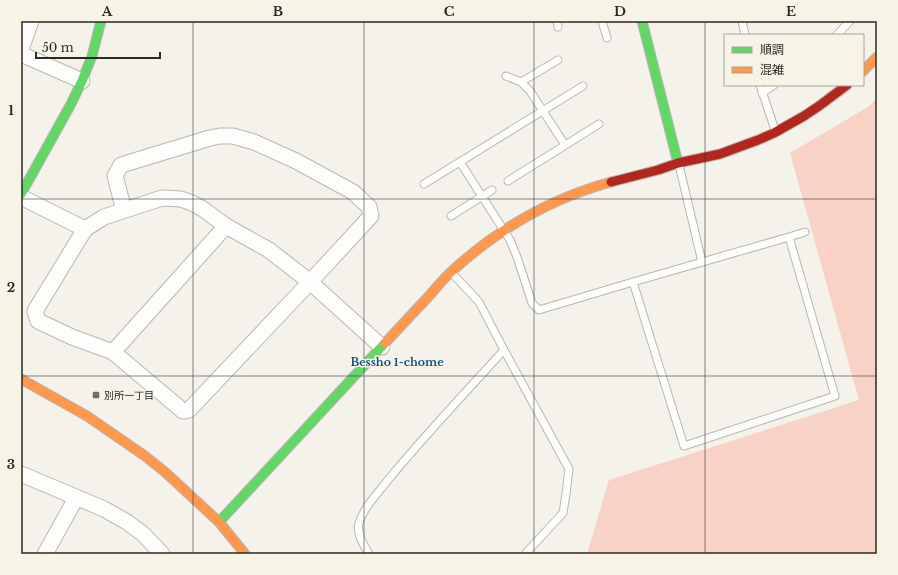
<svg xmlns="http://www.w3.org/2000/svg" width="898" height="575" font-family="'Libre Baskerville','Noto Sans JP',serif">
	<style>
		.green { fill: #f8d2c4 }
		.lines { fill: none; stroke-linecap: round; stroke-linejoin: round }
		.lane-casing { stroke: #b8b7b1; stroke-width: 9 }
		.street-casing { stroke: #b8b7b1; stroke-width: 17 }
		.fast-casing { stroke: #b8b7b1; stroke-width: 11 }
		.slow-casing { stroke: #b8b7b1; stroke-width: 11 }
		.jam-casing { stroke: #b8b7b1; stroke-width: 11 }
		.lane { stroke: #fdfdfc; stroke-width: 7 }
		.street { stroke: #fdfdfc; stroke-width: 15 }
		.fast { stroke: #63d668; stroke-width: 9 }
		.slow { stroke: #ff974d; stroke-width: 9 }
		.jam { stroke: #b3261e; stroke-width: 9 }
		.grid { fill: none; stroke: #2a2924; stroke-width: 1; stroke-opacity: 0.55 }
		.poi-dot { fill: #716f69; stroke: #f7f4e7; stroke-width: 1.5 }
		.labels { text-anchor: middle; stroke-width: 3; stroke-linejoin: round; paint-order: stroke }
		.poi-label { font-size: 10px; fill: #2a2924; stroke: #f7f4e7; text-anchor: start }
		.neighbourhood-label { font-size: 11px; font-weight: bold; fill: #105382; stroke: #f7f4e7 }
		.neatline { fill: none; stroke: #2a2924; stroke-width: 1.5 }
		.grid-label { font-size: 13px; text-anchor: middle; font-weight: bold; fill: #2a2924 }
	</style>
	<rect width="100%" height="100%" fill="#f4f2ea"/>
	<!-- green -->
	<path class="green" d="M877,98V554H587L609,480L859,400L790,153L868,107Z"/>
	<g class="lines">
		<defs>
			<g id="lane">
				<path d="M557,21L558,27"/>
				<path d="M602,21L607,38"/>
				<path d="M742,21L745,35"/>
				<path d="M837,35L850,21"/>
				<path d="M506,76L521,82L530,91L565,145"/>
				<path d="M521,82L558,60"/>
				<path d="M760,85L775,130"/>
				<path d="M762,93L774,85"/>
				<path d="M460,162L510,240L517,257L532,303L539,310L633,282"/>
				<path d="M679,165L702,262"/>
				<path d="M508,181L599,124"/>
				<path d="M424,184L583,86"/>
				<path d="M451,216L492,190"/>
				<path d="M789,237L835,396L684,446L633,282L789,237L805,232"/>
				<path d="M452,273L479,302L504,350L569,469L566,494L563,513L525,554"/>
				<path d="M369,554C364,546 356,533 359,523C364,507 378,493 388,480C425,435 465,393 504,350"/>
			</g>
			<g id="street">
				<path d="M21,49L31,21"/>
				<path d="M21,54L82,81"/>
				<path d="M21,197L85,229L104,217L162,198L181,199L192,203L203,209L226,226L269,250L310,282L382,347"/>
				<path d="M85,229L35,311L38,321L72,337L113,352L183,411L189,410L310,282L371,216L369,207L353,192L296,161L254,142L233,136H220L210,138L121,165L115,176L124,210"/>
				<path d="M113,352L226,226"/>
				<path d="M21,474L104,509L127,522L143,534L162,554"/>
				<path d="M45,554L76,498"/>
			</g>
			<g id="fast">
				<path d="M642,21L678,163"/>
				<path d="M21,194L71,104L82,81L92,56L101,21"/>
				<path d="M219,522L385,343"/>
			</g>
			<g id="slow">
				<path d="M863,71L877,57"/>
				<path d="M385,343C399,328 414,312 429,296C436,288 443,279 452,271C497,230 552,198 611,182"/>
				<path d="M21,379L87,416L145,456L165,472L219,522L245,554"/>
			</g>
			<path id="jam" d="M611,182L658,170L678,163L720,154L758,140L774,133L804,116L819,106L847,85"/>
		</defs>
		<!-- lane casing -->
		<use href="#lane" class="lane-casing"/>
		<!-- street casing -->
		<use href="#street" class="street-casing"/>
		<!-- fast casing -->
		<use href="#fast" class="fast-casing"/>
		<!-- slow casing -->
		<use href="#slow" class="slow-casing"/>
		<!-- jam casing -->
		<use href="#jam" class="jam-casing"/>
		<!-- lane -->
		<use href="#lane" class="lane"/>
		<!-- street -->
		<use href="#street" class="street"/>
		<!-- fast -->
		<use href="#fast" class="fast"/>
		<!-- slow -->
		<use href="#slow" class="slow"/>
		<!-- jam -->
		<use href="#jam" class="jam"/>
	</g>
	<!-- grid -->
	<path class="grid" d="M193,21V554M364,21V554M534,21V554M705,21V554M21,199H877M21,376H877"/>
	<!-- markers -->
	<rect class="poi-dot" x="92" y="391" width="8" height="8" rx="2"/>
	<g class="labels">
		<!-- poi labels -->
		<g class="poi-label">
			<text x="104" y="399">別所一丁目</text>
		</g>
		<!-- neighbourhood labels -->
		<g class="neighbourhood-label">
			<text x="397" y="366">Bessho 1-chome</text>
		</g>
	</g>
	<!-- border -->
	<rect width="898" height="575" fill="none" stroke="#f7f4e7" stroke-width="44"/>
	<!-- legend -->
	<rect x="724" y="34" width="140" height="52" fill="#f7f4e7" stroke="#a5a399"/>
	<rect x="732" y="47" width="20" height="6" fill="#63d668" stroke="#a5a399"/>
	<text x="760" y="54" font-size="12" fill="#2a2924">順調</text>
	<rect x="732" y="67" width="20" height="6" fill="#ff974d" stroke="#a5a399"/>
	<text x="760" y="74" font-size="12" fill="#2a2924">混雑</text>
	<!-- scale -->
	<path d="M36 52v6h124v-6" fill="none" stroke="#2a2924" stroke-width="2"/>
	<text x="42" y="52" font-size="12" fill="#2a2924" stroke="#f7f4e7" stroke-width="3" paint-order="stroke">50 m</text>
	<rect x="22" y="22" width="854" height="531" class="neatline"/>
	<g class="grid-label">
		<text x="107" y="16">A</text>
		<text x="278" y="16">B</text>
		<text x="449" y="16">C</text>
		<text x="620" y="16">D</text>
		<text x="791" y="16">E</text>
		<text x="11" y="115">1</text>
		<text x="11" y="292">2</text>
		<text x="11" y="469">3</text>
	</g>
</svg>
